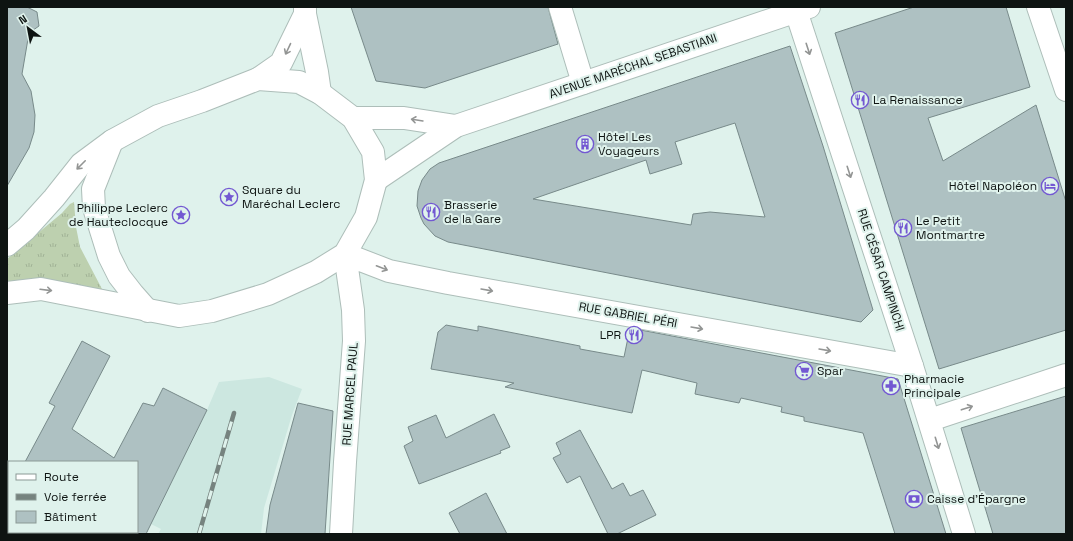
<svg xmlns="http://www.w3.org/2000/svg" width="1073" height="541" font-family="'Space Grotesk',sans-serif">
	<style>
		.built { fill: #cce7e0 }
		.grass { fill: url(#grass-tufts) }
		.building { fill: #aec1c2; stroke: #788a8a; fill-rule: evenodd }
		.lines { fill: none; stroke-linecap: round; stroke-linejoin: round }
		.minor-casing { stroke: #adbeb9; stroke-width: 24 }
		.tertiary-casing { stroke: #adbeb9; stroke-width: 24 }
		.secondary-casing { stroke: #adbeb9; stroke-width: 24 }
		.minor { stroke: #fff; stroke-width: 22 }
		.tertiary { stroke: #fff; stroke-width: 22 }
		.secondary { stroke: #fff; stroke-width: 22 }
		.rail-casing { stroke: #76837f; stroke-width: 4.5 }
		.rail { stroke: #dff2ec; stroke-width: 3; stroke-dasharray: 9; stroke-linecap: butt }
		.oneway { stroke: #939594 }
		.labels { text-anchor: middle; stroke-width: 4; stroke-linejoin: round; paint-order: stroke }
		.street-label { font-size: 12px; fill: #0e1412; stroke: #dff2ec }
		.poi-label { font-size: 12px; fill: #0e1412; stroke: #dff2ec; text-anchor: start }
	</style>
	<defs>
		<pattern id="grass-tufts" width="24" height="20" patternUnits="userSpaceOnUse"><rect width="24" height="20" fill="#bdd0af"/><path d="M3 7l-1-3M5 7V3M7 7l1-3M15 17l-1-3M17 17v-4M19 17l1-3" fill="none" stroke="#a1b296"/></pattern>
	</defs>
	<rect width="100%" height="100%" fill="#dff2ec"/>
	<!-- built -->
	<path class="built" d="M269,377L302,389L292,415L264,508L261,534H158L161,529L151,524L207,410L219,382Z"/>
	<!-- grass -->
	<path class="grass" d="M74,202L76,227L80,247L102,289L98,291L7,284V259L62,213L70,204Z"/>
	<!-- building -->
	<g class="building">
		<path d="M7,7H27L37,12L39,26L29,33L22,74L31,91L35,115L34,132L29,148L7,186Z"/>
		<path d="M351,7H548L558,44L425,88L376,81Z"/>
		<path d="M914,7H1006L1030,87L928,118L943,161L1036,105L1066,202V330L939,369L835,33Z"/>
		<path d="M790,46L823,146L873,310L861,322L448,242L435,236L424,224L421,218L417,206L418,191L422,180L430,169L439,163ZM735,123L765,217L710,212L693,214L691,225L533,199L646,160L650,174L682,164L675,142Z"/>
		<path d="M446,325L478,331V326L580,346V349L624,357L630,328L898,379L946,534H895L863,433L804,421V417L781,412L782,407L741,398L739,403L695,394L697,383L642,370L632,413L505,387L514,383L431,369L438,332Z"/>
		<path d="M82,341L110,356L72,429L114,458L143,403L154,406L163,388L207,410L146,534H137V462H25L55,406L49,403Z"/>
		<path d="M1066,396V534H993L961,428Z"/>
		<path d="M298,403L333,411L325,534H266L270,505Z"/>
		<path d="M494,414L510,447L500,451L501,453L419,484L404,446L413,441L408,427L436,415L446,438Z"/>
		<path d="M580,430L612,489L623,483L630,496L643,490L656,515L617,534H608L580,476L567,483L553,458L561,454L556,443Z"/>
		<path d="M486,493L507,534H460L449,513Z"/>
	</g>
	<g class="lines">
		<defs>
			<g id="minor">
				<path d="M305,7V14L317,72L320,93"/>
				<path d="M560,7L583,83"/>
				<path d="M258,79L281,63L305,14"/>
				<path d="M930,420L1066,375"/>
				<path d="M341,534L345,462L354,341L353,310L345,254L389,271L448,283L912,366"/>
			</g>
			<g id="tertiary">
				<path d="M1038,7L1066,90"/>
				<path d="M796,11L912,366L964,534"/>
			</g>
			<g id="secondary">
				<path d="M353,118H404L456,126"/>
				<path d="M112,141L93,189L94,208L109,256L119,276L133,294L148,311"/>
				<path d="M376,180L456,126L809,7"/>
				<path d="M7,245L26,229L54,198L81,164L112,141L158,116L202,101L258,79L299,82L320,93L353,118L373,152L376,180L366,217L345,254L316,272L268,294L212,311L179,316L41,289L7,293"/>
			</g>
		</defs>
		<!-- minor casing -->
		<use href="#minor" class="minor-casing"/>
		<!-- tertiary casing -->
		<use href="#tertiary" class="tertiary-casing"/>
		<!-- secondary casing -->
		<use href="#secondary" class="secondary-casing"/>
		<!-- minor -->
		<use href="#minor" class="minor"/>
		<!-- tertiary -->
		<use href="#tertiary" class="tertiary"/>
		<!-- secondary -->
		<use href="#secondary" class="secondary"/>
		<defs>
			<path id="rail" d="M199,534L234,413"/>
		</defs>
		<!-- rail casing -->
		<use href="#rail" class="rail-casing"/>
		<!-- rail -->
		<use href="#rail" class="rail"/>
	</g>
	<!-- one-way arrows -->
	<defs><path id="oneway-shaft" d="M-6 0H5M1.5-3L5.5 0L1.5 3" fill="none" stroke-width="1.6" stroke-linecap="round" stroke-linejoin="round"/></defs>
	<g class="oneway">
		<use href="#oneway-shaft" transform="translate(288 49) rotate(115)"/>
		<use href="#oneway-shaft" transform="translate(808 49) rotate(72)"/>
		<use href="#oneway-shaft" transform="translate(417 120) rotate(-171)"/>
		<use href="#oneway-shaft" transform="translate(81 165) rotate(135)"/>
		<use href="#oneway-shaft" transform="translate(849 172) rotate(72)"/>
		<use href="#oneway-shaft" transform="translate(382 268) rotate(21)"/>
		<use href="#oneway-shaft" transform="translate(46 290) rotate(7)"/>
		<use href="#oneway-shaft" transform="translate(487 290) rotate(10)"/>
		<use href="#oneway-shaft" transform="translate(697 328) rotate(10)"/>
		<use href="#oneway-shaft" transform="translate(825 350) rotate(10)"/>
		<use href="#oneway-shaft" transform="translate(967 408) rotate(-18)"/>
		<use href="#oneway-shaft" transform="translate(937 443) rotate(73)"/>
	</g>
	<!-- icons -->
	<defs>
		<symbol id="restaurant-ring" viewBox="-11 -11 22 22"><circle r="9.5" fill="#dff2ec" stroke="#7358d2" stroke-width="1.5"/><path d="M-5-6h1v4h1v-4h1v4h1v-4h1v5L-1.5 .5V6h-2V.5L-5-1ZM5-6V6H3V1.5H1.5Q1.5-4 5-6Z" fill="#7358d2"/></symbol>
		<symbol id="building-ring" viewBox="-11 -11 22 22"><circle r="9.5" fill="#dff2ec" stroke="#7358d2" stroke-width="1.5"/><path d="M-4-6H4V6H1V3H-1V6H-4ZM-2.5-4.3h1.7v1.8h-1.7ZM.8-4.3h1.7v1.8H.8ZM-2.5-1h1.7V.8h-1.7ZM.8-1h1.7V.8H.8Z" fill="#7358d2"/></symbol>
		<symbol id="hotel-ring" viewBox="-11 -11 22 22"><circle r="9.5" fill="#dff2ec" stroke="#7358d2" stroke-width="1.5"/><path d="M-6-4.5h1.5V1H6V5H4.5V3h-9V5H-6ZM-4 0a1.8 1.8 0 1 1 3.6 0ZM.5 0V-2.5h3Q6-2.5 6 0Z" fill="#7358d2"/></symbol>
		<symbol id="sight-ring" viewBox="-11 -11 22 22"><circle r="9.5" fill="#dff2ec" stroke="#7358d2" stroke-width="1.5"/><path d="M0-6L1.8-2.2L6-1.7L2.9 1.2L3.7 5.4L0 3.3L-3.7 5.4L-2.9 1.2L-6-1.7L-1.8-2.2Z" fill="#7358d2"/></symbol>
		<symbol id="supermarket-ring" viewBox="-11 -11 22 22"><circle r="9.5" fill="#dff2ec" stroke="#7358d2" stroke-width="1.5"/><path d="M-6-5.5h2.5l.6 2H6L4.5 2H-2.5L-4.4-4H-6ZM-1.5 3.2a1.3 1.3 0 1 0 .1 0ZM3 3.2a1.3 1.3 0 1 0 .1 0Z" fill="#7358d2"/></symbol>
		<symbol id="pharmacy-ring" viewBox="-11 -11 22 22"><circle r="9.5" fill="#dff2ec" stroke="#7358d2" stroke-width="1.5"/><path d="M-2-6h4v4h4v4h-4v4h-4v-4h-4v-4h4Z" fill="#7358d2"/></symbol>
		<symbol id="bank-ring" viewBox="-11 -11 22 22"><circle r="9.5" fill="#dff2ec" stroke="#7358d2" stroke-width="1.5"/><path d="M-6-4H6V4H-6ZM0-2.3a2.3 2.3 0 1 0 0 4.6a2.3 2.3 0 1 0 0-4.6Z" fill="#7358d2"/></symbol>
	</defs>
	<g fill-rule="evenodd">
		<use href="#restaurant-ring" x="850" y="90" width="20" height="20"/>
		<use href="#building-ring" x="575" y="134" width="20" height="20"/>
		<use href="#hotel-ring" x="1040" y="176" width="20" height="20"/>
		<use href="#sight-ring" x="219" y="187" width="20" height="20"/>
		<use href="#restaurant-ring" x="421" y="202" width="20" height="20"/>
		<use href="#sight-ring" x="171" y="205" width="20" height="20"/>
		<use href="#restaurant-ring" x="893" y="218" width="20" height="20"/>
		<use href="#restaurant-ring" x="624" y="325" width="20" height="20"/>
		<use href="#supermarket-ring" x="794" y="361" width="20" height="20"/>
		<use href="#pharmacy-ring" x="881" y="376" width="20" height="20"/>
		<use href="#bank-ring" x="904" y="489" width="20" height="20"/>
	</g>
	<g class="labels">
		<!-- street labels -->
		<g class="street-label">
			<text transform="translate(633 66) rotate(-19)" y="4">AVENUE MARÉCHAL SEBASTIANI</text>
			<text transform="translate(881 270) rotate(72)" y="4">RUE CÉSAR CAMPINCHI</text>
			<text transform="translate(628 315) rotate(10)" y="4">RUE GABRIEL PÉRI</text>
			<text transform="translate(350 394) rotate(-86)" y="4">RUE MARCEL PAUL</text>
		</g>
		<!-- poi labels -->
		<g class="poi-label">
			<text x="873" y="104">La Renaissance</text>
			<text x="598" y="141">Hôtel Les<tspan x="598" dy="14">Voyageurs</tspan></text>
			<text x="1037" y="190" text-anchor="end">Hôtel Napoléon</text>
			<text x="242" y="194">Square du<tspan x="242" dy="14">Maréchal Leclerc</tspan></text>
			<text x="444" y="209">Brasserie<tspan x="444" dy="14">de la Gare</tspan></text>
			<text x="168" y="212" text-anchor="end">Philippe Leclerc<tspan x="168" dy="14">de Hauteclocque</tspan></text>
			<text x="916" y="225">Le Petit<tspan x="916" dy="14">Montmartre</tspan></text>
			<text x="621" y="339" text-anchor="end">LPR</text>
			<text x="817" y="375">Spar</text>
			<text x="904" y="383">Pharmacie<tspan x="904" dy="14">Principale</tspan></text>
			<text x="927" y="503">Caisse d'Épargne</text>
		</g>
	</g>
	<!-- border -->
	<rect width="1073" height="541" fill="none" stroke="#0e1412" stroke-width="16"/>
	<!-- legend -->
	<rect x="8" y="461" width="130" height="72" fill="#dff2ec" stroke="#8b9995"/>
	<rect x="16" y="474" width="20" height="6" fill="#ffffff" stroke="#8b9995"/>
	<text x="44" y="481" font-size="12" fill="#0e1412">Route</text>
	<rect x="16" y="494" width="20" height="6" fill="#76837f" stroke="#8b9995"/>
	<text x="44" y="501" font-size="12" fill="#0e1412">Voie ferrée</text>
	<rect x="16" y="511" width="20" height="12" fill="#aec1c2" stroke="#8b9995"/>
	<text x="44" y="521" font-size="12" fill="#0e1412">Bâtiment</text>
	<!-- north arrow -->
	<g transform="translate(28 28) rotate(328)" stroke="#dff2ec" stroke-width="3" paint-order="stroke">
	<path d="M0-3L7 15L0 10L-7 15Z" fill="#0e1412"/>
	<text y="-6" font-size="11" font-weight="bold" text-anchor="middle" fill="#0e1412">N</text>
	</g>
</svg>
